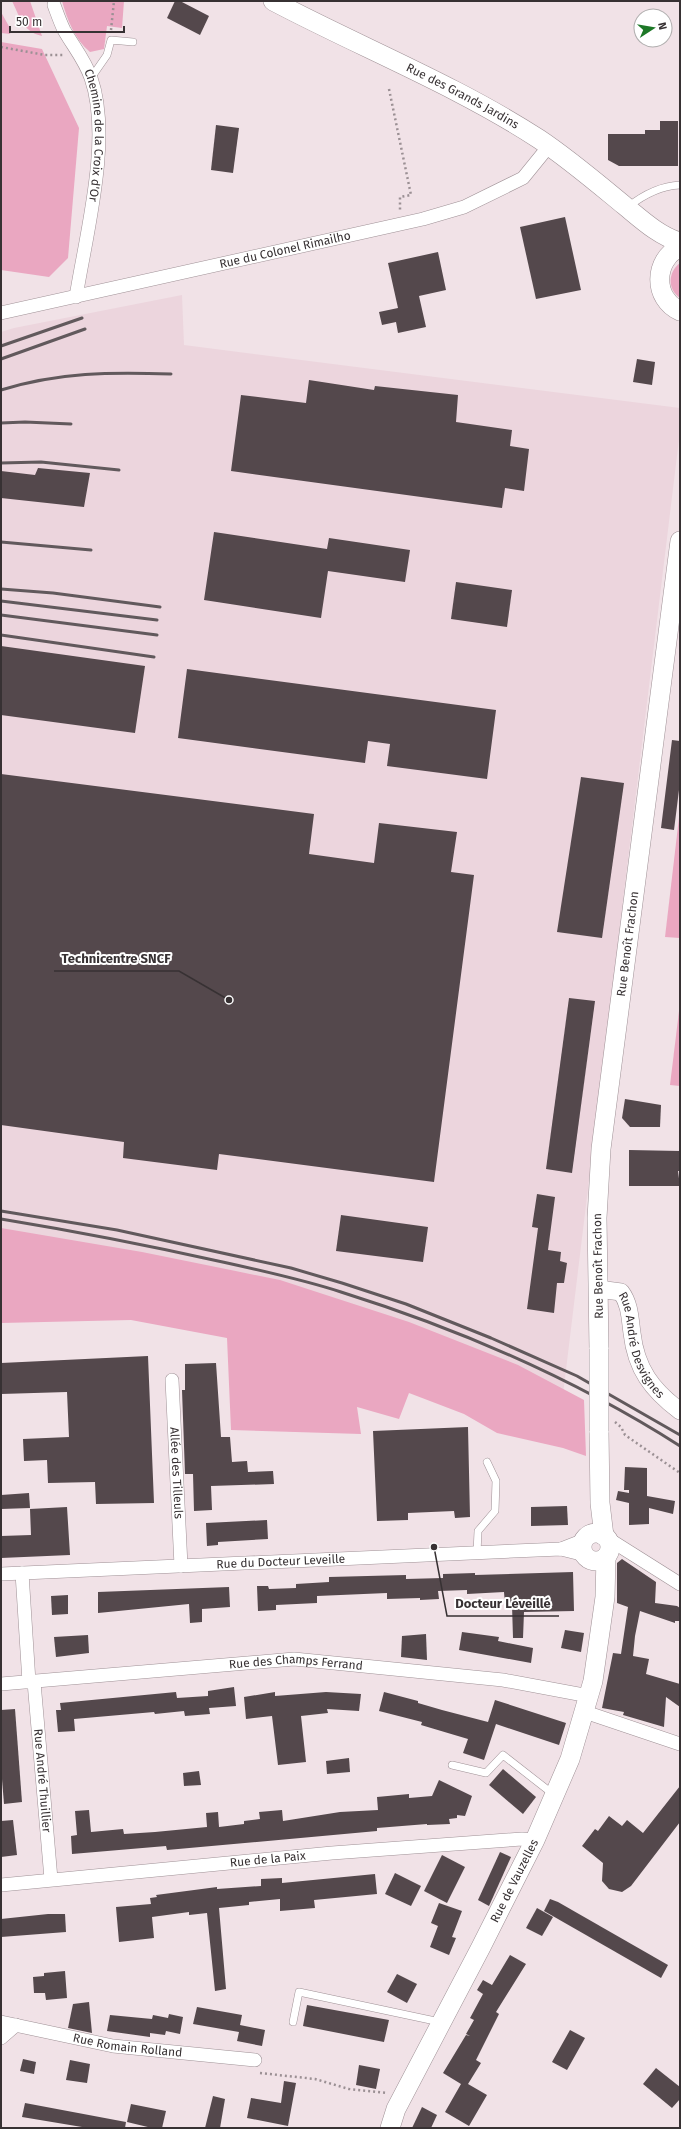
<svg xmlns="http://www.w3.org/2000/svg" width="681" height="2129" font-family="'Fira Sans',sans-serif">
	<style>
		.built { fill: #ecd5dd }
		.green { fill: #eaa7c1 }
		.building { fill: #54484c }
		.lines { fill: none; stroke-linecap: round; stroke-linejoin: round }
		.service-casing { stroke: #9f9196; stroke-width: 8 }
		.minor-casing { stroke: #9f9196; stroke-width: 14 }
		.tertiary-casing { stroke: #9f9196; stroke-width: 18 }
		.secondary-casing { stroke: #9f9196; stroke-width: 20 }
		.path { stroke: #9b9094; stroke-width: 2.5; stroke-dasharray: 2 3; stroke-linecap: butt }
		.service { stroke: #fff; stroke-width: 7 }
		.minor { stroke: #fff; stroke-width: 13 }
		.tertiary { stroke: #fff; stroke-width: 17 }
		.secondary { stroke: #fff; stroke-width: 19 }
		.rail { stroke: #61595c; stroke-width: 3 }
		.secondary-bridge-casing { stroke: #9f9196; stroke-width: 20; stroke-linecap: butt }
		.secondary-bridge { stroke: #fff; stroke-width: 19 }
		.labels { text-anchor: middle; stroke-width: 4; stroke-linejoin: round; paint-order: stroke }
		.street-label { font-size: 12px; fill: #373133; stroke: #fff }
		.leader { fill: none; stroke: #373133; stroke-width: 1.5 }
		.callout-dot { fill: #373133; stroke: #fff; stroke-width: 1.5 }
		.callout-label { font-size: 13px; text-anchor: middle; font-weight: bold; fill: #373133; stroke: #fff; stroke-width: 4; stroke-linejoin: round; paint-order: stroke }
	</style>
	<rect width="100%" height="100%" fill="#f1e2e7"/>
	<!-- built -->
	<path class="built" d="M182,295L184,345L680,408V431L561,1411L1,1246V332L14,328Z"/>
	<!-- green -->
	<g class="green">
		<path d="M12,1H30L42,36C23,32 20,17 12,1Z"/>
		<path d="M62,1H124L122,28L107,26L104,49L90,52C75,40 67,19 62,1Z"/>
		<path d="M1,12L11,30L10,34L1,33Z"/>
		<path d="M1,42L42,49L79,128L68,258L49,277L1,270Z"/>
		<path d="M680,263V298C667,289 668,272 680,263Z"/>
		<path d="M680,809V938L665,937Z"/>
		<path d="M680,1003V1086L670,1085Z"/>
		<path d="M1,1228L142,1252L280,1280L409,1322L518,1365L584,1400L586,1456L563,1448L497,1433L464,1414L409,1393L399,1419L357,1407L361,1434L231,1430L227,1338L131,1320L1,1323Z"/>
	</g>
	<!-- building -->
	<g class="building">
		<path d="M175,1H180L209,16L200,35L167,18Z"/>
		<path d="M660,121H678V166H619L608,160V134H645V130H660Z"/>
		<path d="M216,125L239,128L233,173L211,170Z"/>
		<path d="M565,217L581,290L536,299L520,227Z"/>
		<path d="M438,252L446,290L419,296L426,327L398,333L396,322L382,325L379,312L398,308L388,263Z"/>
		<path d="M637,359L655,362L652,385L633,382Z"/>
		<path d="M309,380L374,390L375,386L458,395L456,422L512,430L510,446L529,449L524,491L505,488L502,508L231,471L241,395L306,403Z"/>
		<path d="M38,468L90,473L84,507L1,498V471L35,475Z"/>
		<path d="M214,532L327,549L329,538L410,550L405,582L328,571L321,618L204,600Z"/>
		<path d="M456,582L512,590L507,627L451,619Z"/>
		<path d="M1,646L145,666L135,733L1,715Z"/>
		<path d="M187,669L496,710L487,779L387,766L390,744L368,741L365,763L178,738Z"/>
		<path d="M672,740L680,741V782L674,830L661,828Z"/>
		<path d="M1,774L314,814L309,854L374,863L379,823L457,832L451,872L474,875L434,1182L219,1154L217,1170L123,1158L124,1142L1,1125Z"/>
		<path d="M581,777L624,783L602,938L557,932Z"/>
		<path d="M569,998L595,1001L572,1173L546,1169Z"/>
		<path d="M625,1099L661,1105L660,1127H630L622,1118Z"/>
		<path d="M629,1150L680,1151V1171H678L680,1186H629Z"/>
		<path d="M537,1194L555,1197L548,1250L561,1252L560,1261L567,1263L564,1283H557L554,1313L527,1309L538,1228L532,1227Z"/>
		<path d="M341,1215L428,1227L423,1262L336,1251Z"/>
		<path d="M148,1356L154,1503L96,1504L95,1482L48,1483L47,1460L24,1461L23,1439L69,1437L67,1392L1,1394V1363Z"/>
		<path d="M216,1363L221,1437H230L232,1462L247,1461L248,1472L273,1471L274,1484L211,1486L212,1510L194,1511L193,1474H185L182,1390H185V1364Z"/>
		<path d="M468,1427L470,1517L455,1518L454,1511L408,1513V1520L377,1521L373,1431Z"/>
		<path d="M625,1467L647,1468V1496L675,1501L673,1514L649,1508V1524L629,1525V1503L616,1500L618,1491L629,1493V1490H624Z"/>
		<path d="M29,1493L30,1508L1,1509V1495Z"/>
		<path d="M567,1506L568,1525L531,1526V1507Z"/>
		<path d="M67,1507L70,1555L1,1558V1536L31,1535L30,1509Z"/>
		<path d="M267,1520L268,1539L218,1542V1545L207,1546L206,1523Z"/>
		<path d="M622,1559L656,1582L655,1603L677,1606L680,1608V1621H675V1623L640,1611L635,1636L633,1656L649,1659L646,1674L680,1684V1707L666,1697L664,1727L623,1715L624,1712L602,1708L613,1653L621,1654L628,1607L617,1603V1563Z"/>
		<path d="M573,1572L574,1611L524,1612L523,1638H513L512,1605H505L504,1592L467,1594V1590L438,1591L439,1599L420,1600V1598L387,1599V1593L317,1596V1603L276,1605V1610L258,1611L257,1586H268L269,1589L296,1588V1584L329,1582V1577L406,1575V1579L443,1578V1574L475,1573V1575Z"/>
		<path d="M229,1587L230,1607L202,1609V1622L190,1623L189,1604L98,1613V1592Z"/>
		<path d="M68,1595V1614L52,1615L51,1596Z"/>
		<path d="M565,1630L584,1633L581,1652L561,1648Z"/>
		<path d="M462,1632L499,1637L498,1641L533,1648L531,1663L459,1650Z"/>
		<path d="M426,1634L427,1660L401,1657L402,1636Z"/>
		<path d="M88,1635L89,1653L56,1657L54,1637Z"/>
		<path d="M234,1687L236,1706L209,1708L210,1714L185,1716L184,1711L155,1714L154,1712L74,1719L75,1731L58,1732L56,1710H61L60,1703L176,1692L177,1698L208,1696V1691Z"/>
		<path d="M275,1692V1696L326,1692L361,1694L359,1711L327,1709L328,1713L301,1716L306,1762L278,1765L272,1716L246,1719L244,1697Z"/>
		<path d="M384,1692L418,1701V1703L442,1710L488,1722L495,1700L566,1723L559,1745L496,1724L484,1760L463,1753L468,1739L421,1725L422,1722L379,1711Z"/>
		<path d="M15,1709L22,1802L4,1804L1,1767V1710Z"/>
		<path d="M349,1758L350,1772L327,1774L326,1761Z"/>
		<path d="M503,1769L536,1797L523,1814L489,1785Z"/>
		<path d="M199,1771L201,1785L184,1786L183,1773Z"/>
		<path d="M439,1780L472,1796L465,1816L457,1815V1818L449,1819L450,1824L427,1825V1824L377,1828V1831L167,1850L166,1846L72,1854L71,1836L77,1835L75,1811L89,1810L91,1832L123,1829L124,1834L155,1832L207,1827L206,1813L218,1812L219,1827L244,1824V1821L260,1819L259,1812L282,1810L283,1821L340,1812L378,1810L377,1797L409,1794V1798L432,1796Z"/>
		<path d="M680,1786V1822L631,1886L622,1892L609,1889L602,1881L603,1863L582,1846L595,1829L598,1831L609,1816L622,1826L627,1820L643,1833Z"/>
		<path d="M13,1820L17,1855L1,1857V1821Z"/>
		<path d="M500,1852L511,1857L489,1906L478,1900Z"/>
		<path d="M442,1855L465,1867L447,1903L424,1891Z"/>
		<path d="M395,1873L421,1886L411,1906L385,1894Z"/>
		<path d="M375,1874L377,1894L314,1900L315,1908L280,1911V1899L249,1902V1905L219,1908L226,1989L215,1991L207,1913L189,1915V1912L152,1917L154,1938L119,1942L116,1907L151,1904L150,1898L157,1897L156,1895L217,1887V1889L261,1886V1879L282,1878V1883Z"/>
		<path d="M550,1899L558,1902L668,1965L661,1978L544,1911Z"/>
		<path d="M439,1903L462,1911L452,1937L456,1938L449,1955L430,1947L438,1926L431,1923Z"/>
		<path d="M537,1908L553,1917L542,1936L526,1928Z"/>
		<path d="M48,1914H65L66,1932L1,1937V1919Z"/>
		<path d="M510,1955L526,1964L496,2012L499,2014L476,2060L481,2063L468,2084L487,2095L469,2126L445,2112L461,2084L443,2073L466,2035L470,2036L466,2034L474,2020L470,2018L483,1994L477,1990L483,1980L492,1985Z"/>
		<path d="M65,1971L67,1998L46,2000L45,1993H34L33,1977L44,1976V1973Z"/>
		<path d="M397,1974L417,1984L407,2003L387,1992Z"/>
		<path d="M89,2002L92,2033L68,2028L73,2004Z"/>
		<path d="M307,2005L389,2020L384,2042L303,2026Z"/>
		<path d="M197,2007L242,2015L240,2025L265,2030L262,2046L237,2041L239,2032L193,2024Z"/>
		<path d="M169,2014L183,2017L180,2034L166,2031L165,2035L150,2033V2037L107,2031L110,2015L152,2019L153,2015L168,2018Z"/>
		<path d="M570,2030L585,2038L567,2070L552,2062Z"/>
		<path d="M23,2059L36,2062L34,2074L20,2071Z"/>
		<path d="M70,2060L90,2064L87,2083L66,2080Z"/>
		<path d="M359,2065L380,2069L376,2089L356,2085Z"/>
		<path d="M656,2068L680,2087V2099L672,2108L643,2084Z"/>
		<path d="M284,2081L296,2083L288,2126L247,2118L251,2098L281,2103Z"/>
		<path d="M213,2096L225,2099L220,2128H205Z"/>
		<path d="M25,2103L126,2122L125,2128H88L22,2117Z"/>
		<path d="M131,2104L166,2111L162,2128H152L127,2122Z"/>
		<path d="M422,2107L437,2115L431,2128H412Z"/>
	</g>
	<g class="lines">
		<defs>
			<g id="service">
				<path d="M91,78L107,55L111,40L133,42"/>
				<path d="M628,207C643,195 661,186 680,185"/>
				<path d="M477,1553L478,1531L495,1511L496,1481L487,1462"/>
				<path d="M452,1765L486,1773L503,1755L553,1794"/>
				<path d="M293,2022L299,1992L440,2022"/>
			</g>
			<g id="minor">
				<path id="s1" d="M54,5C57,13 60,22 64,30C73,46 85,60 91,78C112,138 86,234 76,297"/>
				<path id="s2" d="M1,313L423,219L464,207L523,178L549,146"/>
				<path id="s3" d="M172,1380L181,1566"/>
				<path d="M607,1538L680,1584"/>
				<path d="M561,1549L584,1540"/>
				<path d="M22,1573L29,1682"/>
				<path id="s4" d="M1,1574L561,1549L585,1555"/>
				<path id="s5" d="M34,1682L51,1879"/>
				<path id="s6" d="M1,1684L294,1659L503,1680L589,1696"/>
				<path d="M585,1712L680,1744"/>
				<path id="s7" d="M1,1885L332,1853L522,1839L535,1840"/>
				<path id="s8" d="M1,2022L113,2046L255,2060"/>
				<path d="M1,2038L16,2025"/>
			</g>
			<g id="tertiary">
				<path id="s9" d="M598,1289L621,1292C630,1304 630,1319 632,1333C636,1369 652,1390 680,1411"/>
			</g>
			<g id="secondary">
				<path id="s10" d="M273,1C360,47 456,85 539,139C569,159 597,183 625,206C641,219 659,236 680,242"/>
				<path d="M680,247C653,260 653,299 680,311"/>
				<path id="s11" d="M599,1349L597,1218L601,1149L680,541"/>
				<path d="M599,1431L600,1503L604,1536"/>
				<circle cx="596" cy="1547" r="14"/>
				<path id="s12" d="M390,2128L396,2109L481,1947L535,1840L570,1759L593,1681L605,1597L606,1557"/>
			</g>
		</defs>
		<!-- service casing -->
		<use href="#service" class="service-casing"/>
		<!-- minor casing -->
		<use href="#minor" class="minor-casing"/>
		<!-- tertiary casing -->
		<use href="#tertiary" class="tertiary-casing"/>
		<!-- secondary casing -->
		<use href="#secondary" class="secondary-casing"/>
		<!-- path -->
		<g class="path">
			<path d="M111,30L114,1"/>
			<path d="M1,47L45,55H64"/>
			<path d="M389,89L411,195L400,197V211"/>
			<path d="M615,1422L621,1427L625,1435L680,1473"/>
			<path d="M260,2073L315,2079L349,2089L387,2093"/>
		</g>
		<!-- service -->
		<use href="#service" class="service"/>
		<!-- minor -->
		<use href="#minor" class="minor"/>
		<!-- tertiary -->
		<use href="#tertiary" class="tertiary"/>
		<!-- secondary -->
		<use href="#secondary" class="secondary"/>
		<!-- rail -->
		<g class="rail">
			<path d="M1,346L82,318"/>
			<path d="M1,359L85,329"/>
			<path d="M1,390C59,372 111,372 171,374"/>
			<path d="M1,423L25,422L71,424"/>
			<path d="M1,463L41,462L119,470"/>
			<path d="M1,542L91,550"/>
			<path d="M1,589L53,593L160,607"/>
			<path d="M1,601L157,620"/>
			<path d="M1,615L157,635"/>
			<path d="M1,635L154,657"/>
			<path d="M1,1211L117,1230L291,1268L342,1283L406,1304L491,1338L577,1376L680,1435"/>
			<path d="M1,1219C74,1231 146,1245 218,1261C259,1270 301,1279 341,1292C459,1329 575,1379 680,1446"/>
		</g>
		<defs>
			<path id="secondary-bridge" d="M599,1431V1349"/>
		</defs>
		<!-- secondary-bridge casing -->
		<use href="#secondary-bridge" class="secondary-bridge-casing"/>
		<!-- secondary-bridge -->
		<use href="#secondary-bridge" class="secondary-bridge"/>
	</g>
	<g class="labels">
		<!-- street labels -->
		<g class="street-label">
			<text dy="4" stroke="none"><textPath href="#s10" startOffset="212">Rue des Grands Jardins</textPath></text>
			<text dy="4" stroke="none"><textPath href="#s1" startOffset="140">Chemine de la Croix d'Or</textPath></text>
			<text dy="4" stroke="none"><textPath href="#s2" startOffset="291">Rue du Colonel Rimailho</textPath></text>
			<text dy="4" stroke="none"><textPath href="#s11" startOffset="407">Rue Benoît Frachon</textPath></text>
			<text transform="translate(598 1266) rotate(-91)" y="4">Rue Benoît Frachon</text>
			<text dy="4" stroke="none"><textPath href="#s9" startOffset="81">Rue André Desvignes</textPath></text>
			<text dy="4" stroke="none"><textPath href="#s3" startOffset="93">Allée des Tilleuls</textPath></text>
			<text dy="4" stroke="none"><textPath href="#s4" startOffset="280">Rue du Docteur Leveille</textPath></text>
			<text dy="4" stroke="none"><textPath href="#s6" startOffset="296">Rue des Champs Ferrand</textPath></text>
			<text dy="4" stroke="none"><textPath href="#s5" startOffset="99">Rue André Thuillier</textPath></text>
			<text dy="4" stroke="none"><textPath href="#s7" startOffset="268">Rue de la Paix</textPath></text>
			<text dy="4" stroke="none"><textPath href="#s12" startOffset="277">Rue de Vauzelles</textPath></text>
			<text dy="4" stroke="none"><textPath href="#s8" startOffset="129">Rue Romain Rolland</textPath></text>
		</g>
	</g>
	<!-- callouts -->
	<path class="leader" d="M229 1000L179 971H54M434 1547L447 1616H559"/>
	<g class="callout-dot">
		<circle cx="229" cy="1000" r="4"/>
		<circle cx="434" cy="1547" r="4"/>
	</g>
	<g class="callout-label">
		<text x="116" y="963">Technicentre SNCF</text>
		<text x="503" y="1608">Docteur Léveillé</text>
	</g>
	<!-- border -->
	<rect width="681" height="2129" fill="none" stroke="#373133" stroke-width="4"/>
	<!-- north arrow -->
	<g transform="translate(653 28) rotate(78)"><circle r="19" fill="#ffffff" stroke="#afadad"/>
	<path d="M0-3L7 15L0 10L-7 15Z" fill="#1d7827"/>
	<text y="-6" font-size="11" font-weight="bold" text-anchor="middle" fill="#373133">N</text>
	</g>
	<!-- scale -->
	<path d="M10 26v6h114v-6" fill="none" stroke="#373133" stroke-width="2"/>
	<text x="16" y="26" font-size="12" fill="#373133" stroke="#ffffff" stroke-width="3" paint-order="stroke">50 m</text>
</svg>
